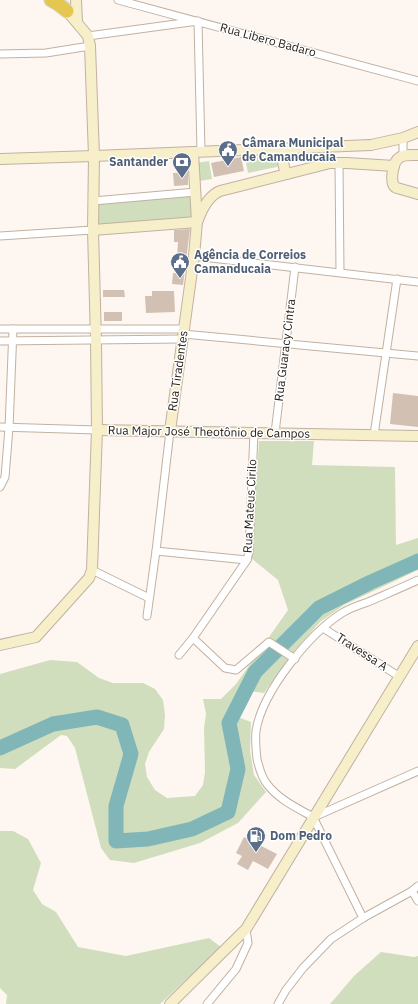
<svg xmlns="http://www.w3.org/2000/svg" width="418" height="1004" font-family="'IBM Plex Sans',sans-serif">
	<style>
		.green { fill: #d1debd }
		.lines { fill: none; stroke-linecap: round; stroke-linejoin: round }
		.river { stroke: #80b6b8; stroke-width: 15 }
		.building { fill: #d2c1b2 }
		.street-casing { stroke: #c1b1a1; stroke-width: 9 }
		.secondary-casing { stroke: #c1b1a1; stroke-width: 12 }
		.highway-casing { stroke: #d8d7d6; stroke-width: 15 }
		.street { stroke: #fff; stroke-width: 7 }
		.secondary { stroke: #f7eeca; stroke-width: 10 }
		.highway { stroke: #e5c64e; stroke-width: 13 }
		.labels { text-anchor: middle; stroke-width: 3; stroke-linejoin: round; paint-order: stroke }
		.street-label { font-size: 12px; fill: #28221c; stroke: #fff }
		.service-label { font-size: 12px; font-weight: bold; fill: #4e5e75; stroke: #fff; text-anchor: start }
	</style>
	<rect width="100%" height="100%" fill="#fef7f1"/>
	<!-- green -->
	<g class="green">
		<path d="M273,155C278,157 280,163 277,167L248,173L245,158Z"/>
		<path d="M209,161L212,179L199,181L196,163Z"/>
		<path d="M194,194L196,221L95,226L94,202Z"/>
		<path d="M259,441H314L312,465L395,467L396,545L418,538V570L344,605L320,622L296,649L264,693L249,691L238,717L251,722L250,751L254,775L266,792L238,823L200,843L134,863L110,860L101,848L75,748L67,736L61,735L15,769L0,768V674L50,660L77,662L99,678L113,683H143L155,689L163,700L165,715L164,729L149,752L145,764L147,777L155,790L167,798L195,796L203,785L205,772L204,728L206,714L203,699H221L236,684L288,610L278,580L251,558Z"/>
		<path d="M0,831H13L28,839L41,863L33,890L42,904L56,912L78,947L126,956L209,938L221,947L160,1004H6L7,995L0,988Z"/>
		<path d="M381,952L414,957L418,956V1004H330L354,976Z"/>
	</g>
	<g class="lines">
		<!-- river -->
		<path class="river" d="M0,748L53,724L97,717L122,725L131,754L116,806V841L148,839L192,829L228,812L238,769L229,723L255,672L319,608L371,582L418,561"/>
	</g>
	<!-- building -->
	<g class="building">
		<path d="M241,157L244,171L214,177L211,163Z"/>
		<path d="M188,172V185L174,186L173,173Z"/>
		<path d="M190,229L183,285L172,284L173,273H176L178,242H174V230Z"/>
		<path d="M103,290H124L125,297H103Z"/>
		<path d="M152,291H174L175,312L146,313L145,296H152Z"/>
		<rect x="104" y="312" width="18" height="9"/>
		<path d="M393,393L418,396V427L390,424Z"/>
		<path d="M244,837L277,854L268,869L253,861L248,870L237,864L242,856L236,853Z"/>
	</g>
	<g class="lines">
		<defs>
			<g id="street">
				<path d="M118,0L418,81"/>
				<path d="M88,36L198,21L201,152"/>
				<path d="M0,54L46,53L90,46"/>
				<path d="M403,138V156"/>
				<path d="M339,163L340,272"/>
				<path d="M93,201L196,192"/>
				<path d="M0,236L93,230"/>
				<path d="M194,256L418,282"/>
				<path d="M0,329H183"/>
				<path d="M183,334L418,356"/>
				<path d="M0,341L182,339"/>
				<path d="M0,427L97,430"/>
				<path d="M275,433L295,267"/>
				<path d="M374,435L397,279"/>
				<path d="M0,487L5,477L9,428L13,329"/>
				<path d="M156,551L247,560"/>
				<path d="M92,570L149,598"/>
				<path d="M147,616L156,551L170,431"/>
				<path d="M323,628L400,677"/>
				<path d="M193,638L225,668L236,670L269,642L295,659"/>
				<path d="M179,655L193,638L247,560L249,552L254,432"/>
				<path d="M313,817C297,808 278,799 267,784C261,777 259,767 257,759C256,750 255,740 256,731C262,692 309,634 342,613C350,608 359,605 368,602C384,595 401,588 418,580"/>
				<path d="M313,817L363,918"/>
				<path d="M314,817L418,771"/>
				<path d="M412,891L418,901"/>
				<path d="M207,1004L236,969L248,943L246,929"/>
				<path d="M278,1004L286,990L303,968L331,939L363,918L412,891L418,886"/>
			</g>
			<g id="secondary">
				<path d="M76,0L77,22"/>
				<path d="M284,148C282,157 282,166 287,174"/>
				<path d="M418,155C412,155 403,154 399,158C393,162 391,177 393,184C394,187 395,187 397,188L418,194"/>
				<path d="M0,159L94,156L371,145L403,138L418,132"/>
				<path d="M198,220C202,209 208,196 220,191L330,163H347L394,166"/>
				<path d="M93,230L197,222"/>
				<path d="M97,430L418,436"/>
				<path d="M170,431L194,256L197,222L193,152"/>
				<path d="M0,645L36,637L89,578L92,570L97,430L96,341L93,230L94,156L90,46L88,36L67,11L64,6"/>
				<path d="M170,1004L246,929L418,646"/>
			</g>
			<path id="highway" d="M51,0L58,4L67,11"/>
		</defs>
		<!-- street casing -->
		<use href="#street" class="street-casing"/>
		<!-- secondary casing -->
		<use href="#secondary" class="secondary-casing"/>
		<!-- highway casing -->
		<use href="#highway" class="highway-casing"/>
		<!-- street -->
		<use href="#street" class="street"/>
		<!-- secondary -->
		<use href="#secondary" class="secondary"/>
		<!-- highway -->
		<use href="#highway" class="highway"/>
	</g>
	<!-- icons -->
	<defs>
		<symbol id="civic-pin" viewBox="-11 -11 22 30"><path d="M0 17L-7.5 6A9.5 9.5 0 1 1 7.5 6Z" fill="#5c6f8a" stroke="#fff"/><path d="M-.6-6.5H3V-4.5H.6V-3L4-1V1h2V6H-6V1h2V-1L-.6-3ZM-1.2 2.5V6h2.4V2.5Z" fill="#fff"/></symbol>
		<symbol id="bank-pin" viewBox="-11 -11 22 30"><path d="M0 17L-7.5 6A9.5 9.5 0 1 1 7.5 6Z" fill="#5c6f8a" stroke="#fff"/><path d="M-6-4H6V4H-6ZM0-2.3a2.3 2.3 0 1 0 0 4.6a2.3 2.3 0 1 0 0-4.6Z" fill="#fff"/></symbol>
		<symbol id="fuel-pin" viewBox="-11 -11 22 30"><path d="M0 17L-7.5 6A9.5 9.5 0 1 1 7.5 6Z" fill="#5c6f8a" stroke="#fff"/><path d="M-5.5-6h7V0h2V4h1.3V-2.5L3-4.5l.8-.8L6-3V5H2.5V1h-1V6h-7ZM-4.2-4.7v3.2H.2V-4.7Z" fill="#fff"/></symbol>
	</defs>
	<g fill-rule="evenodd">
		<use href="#civic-pin" x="217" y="139" width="22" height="30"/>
		<use href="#bank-pin" x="171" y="151" width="22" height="30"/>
		<use href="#civic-pin" x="169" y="251" width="22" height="30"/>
		<use href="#fuel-pin" x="245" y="825" width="22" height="30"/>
	</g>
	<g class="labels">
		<!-- street labels -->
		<g class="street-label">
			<text transform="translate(268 40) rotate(15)" y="4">Rua Libero Badaro</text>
			<text transform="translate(285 350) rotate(-83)" y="4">Rua Guaracy Cintra</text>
			<text transform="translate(178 371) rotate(-82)" y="4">Rua Tiradentes</text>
			<text transform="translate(209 432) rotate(1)" y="4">Rua Major José Theotônio de Campos</text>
			<text transform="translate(250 506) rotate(-87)" y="4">Rua Mateus Cirilo</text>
			<text transform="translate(362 652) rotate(33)" y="4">Travessa A</text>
		</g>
		<!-- service labels -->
		<g class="service-label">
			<text x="242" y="147">Câmara Municipal<tspan x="242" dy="14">de Camanducaia</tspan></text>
			<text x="168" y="166" text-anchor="end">Santander</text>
			<text x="194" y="259">Agência de Correios<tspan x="194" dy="14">Camanducaia</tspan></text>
			<text x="270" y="840">Dom Pedro</text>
		</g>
	</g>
</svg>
